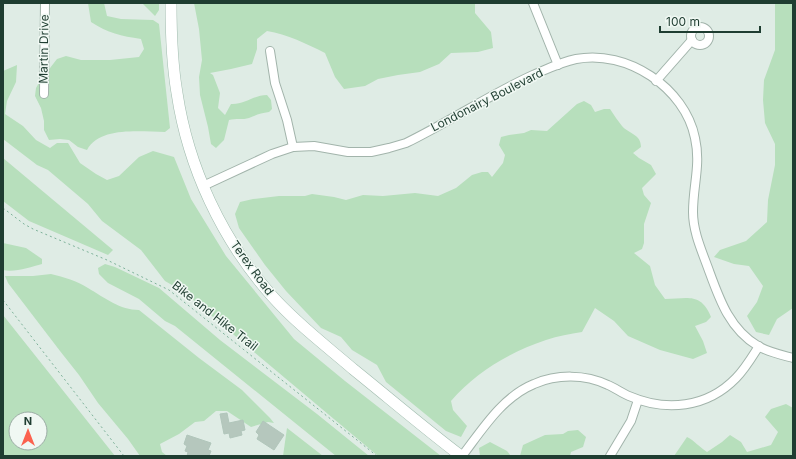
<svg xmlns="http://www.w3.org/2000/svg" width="796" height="459" font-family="Inter,sans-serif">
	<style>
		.green { fill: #b7dfbc; fill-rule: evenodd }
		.building { fill: #b5c7bd; stroke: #b1c6bb }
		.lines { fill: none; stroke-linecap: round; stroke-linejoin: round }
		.street-casing { stroke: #a2b4ab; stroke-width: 10 }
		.secondary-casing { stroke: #a0bbae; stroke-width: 12 }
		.path { stroke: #7eb29a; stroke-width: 1; stroke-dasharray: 2 3; stroke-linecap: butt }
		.street { stroke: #fff; stroke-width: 8 }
		.secondary { stroke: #fff; stroke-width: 11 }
		.labels { text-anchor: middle; stroke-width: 3; stroke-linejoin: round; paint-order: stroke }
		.street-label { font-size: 12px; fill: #1f3d31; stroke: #f0f8f3 }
	</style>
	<rect width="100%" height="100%" fill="#dfece5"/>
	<!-- green -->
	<g class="green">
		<path d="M88,3H104L107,16L121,19L153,20L159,24L170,128L165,132C141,132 100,126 87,150L78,147L69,140L60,139L49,140L44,130V121L41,108L35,96L36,88L40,81L57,59L66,56L81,60H110L139,57L144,49L141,39C121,36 108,33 91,22Z"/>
		<path d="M142,3H159V10L155,16Z"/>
		<path d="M194,3H475V13L491,32L493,48L478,52L451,53L439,64L420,72L398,75L378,79L365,86L344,89L335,77L325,53C307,44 287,34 267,31L257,39V49L252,64L231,69L210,73L213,75L220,93L218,108L225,115L231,104C244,105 254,95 267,95L271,100L272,109L269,112C261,113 256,115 249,118C243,120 236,118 229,120L224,140L216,148L211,144L208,127L200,95L199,77L202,60L199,29Z"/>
		<path d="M775,3H793V308L777,319L769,335L756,332L747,316L757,302L763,286L749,266L734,264L714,257L720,250L746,241L767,222L768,200L775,165V144L765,123L763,100L764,80L775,50Z"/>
		<path d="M17,65L16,82L7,101L5,114L23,126L36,140L50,148L57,143H68L80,163L96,174L107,180L119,176L139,157L153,151L174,157L191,199L226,256L294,339L345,381L441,456H378L248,347L184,292L165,281L141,250L102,221L88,204L48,170L37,165L3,139V71Z"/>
		<path d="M584,101L591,105L595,112L604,109H610C614,115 618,121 622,126C629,134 641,134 641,147L633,153L639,158L651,165L656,174L642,188L644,195L651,203L644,224V243L642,249L634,253L650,266L655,285L665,299C687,299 701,292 711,317L706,322L695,326L703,341L707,353L693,359L660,350L628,336L614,321L595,308L582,332C570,334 558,336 546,340C510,352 476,372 451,401L453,410L467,426L461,437L446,431L386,382L377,365L352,350L341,337L321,328L286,291L265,265L239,228L235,214L240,202L253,199L279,196H305L312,194L334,197L346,200L363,195L383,196L415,193L438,196L456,188L472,175L482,172H488L492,177L503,163L505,155L499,145L501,137L509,135L524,133L531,130L547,131L577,104Z"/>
		<path d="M3,158L113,250L108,255L29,221L3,201Z"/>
		<path d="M3,243L26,248L42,259V264C31,267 14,273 3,270Z"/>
		<path d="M105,264L115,267L159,288L220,340L317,414L369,456H336L175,326L165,321L139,299L108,283L99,274L98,268Z"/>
		<path d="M51,274C64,277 77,281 88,288C105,298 120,310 139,310L199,358L242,390L270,418L274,423L268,422L251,427L227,411H216L204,421L195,422L179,434L160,444L162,452L167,456H140L128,439L98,403L79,375L60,351L8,283L5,276H33Z"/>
		<path d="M3,315L115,456H3ZM16,419H40V443H16Z"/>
		<path d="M786,404L793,408V456H674L687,437C695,441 699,447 707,452L722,442L730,435L741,442L747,452L771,445L778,432L765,417L771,409Z"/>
		<path d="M287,428L323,456H283Z"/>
		<path d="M578,430L586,437L583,447L571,452L570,456H520L523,445L545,435L563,434L568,431Z"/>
		<path d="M490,442L507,451L511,456H480L479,448Z"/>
	</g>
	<!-- building -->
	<g class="building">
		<path d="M227,413L229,423L243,420L245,430L241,431L242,435L230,438L229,433L224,434L220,414Z"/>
		<path d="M263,421L284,435L274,450L257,439L259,435L256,432Z"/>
		<path d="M187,435L211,443L208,450L211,451L209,456H187L188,452L185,451L187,446L184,444Z"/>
	</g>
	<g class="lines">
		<defs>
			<g id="street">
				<path d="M533,3L558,65"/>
				<circle cx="700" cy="36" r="9"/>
				<path d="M270,51L275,83L287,120L293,147"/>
				<path d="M656,81L692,40"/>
				<path d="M44,94L45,3"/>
				<path d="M203,186L272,154L293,147L314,146L348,152H371L389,148L406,143C449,122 489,95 533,75C547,69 561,62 576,59C627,49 685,88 695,138C701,165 693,185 693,212C693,231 701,249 708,268C719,298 729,329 758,346C768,352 782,355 793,358"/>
				<path d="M462,456C482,430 502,397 534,384C557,374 585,374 608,385C615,388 622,393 629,396C666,412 707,408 736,378C745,369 752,357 759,346"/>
				<path d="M610,456L631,421L638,400"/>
			</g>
			<path id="secondary" d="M171,3C171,33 172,64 177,93C188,167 222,240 272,296C296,323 325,345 353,369C389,398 424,428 461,456"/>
		</defs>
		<!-- street casing -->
		<use href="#street" class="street-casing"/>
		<!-- secondary casing -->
		<use href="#secondary" class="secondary-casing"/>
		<!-- path -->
		<g class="path">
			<path d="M3,208L24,224L33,229L107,260L169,290L377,456"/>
			<path d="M3,300L124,456"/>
		</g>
		<!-- street -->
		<use href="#street" class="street"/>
		<!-- secondary -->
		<use href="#secondary" class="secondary"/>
	</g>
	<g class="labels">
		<!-- street labels -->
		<g class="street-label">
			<text transform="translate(44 49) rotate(-89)" y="4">Martin Drive</text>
			<text transform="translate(487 100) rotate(-27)" y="4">Londonairy Boulevard</text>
			<text transform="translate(252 268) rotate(54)" y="4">Terex Road</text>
			<text transform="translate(215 316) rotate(38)" y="4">Bike and Hike Trail</text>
		</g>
	</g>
	<!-- border -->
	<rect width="796" height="459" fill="none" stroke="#1f3d31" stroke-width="8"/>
	<!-- north arrow -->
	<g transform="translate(28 431)"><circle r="19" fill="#f0f8f3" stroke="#9cada5"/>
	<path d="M0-3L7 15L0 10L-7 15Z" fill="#fb624e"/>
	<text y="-6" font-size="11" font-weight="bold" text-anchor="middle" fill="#1f3d31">N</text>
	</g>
	<!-- scale -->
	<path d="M660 26v6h100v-6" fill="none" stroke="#1f3d31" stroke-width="2"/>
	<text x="666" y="26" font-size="12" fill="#1f3d31" stroke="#f0f8f3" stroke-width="3" paint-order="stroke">100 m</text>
</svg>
